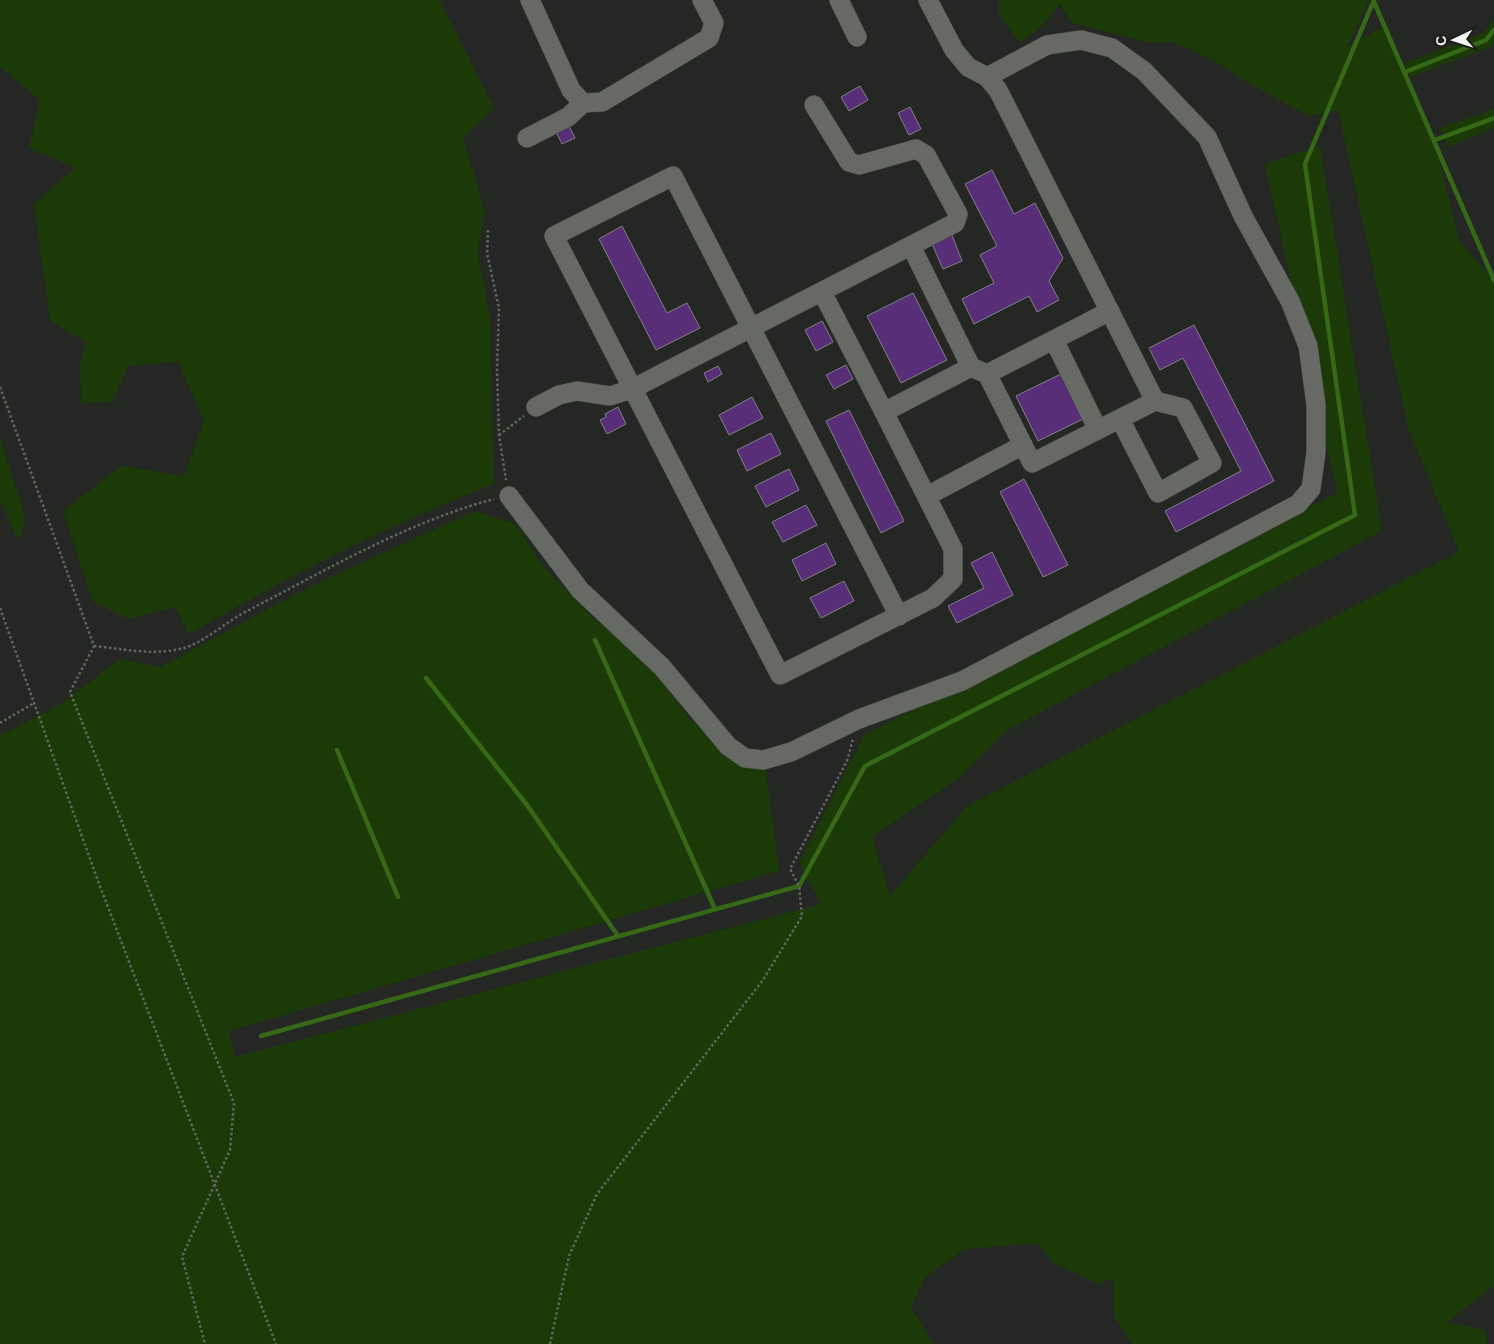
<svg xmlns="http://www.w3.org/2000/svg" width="1494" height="1344" font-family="Helvetica,sans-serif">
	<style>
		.green { fill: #1b3a08 }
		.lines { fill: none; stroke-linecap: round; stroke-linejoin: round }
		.stream { stroke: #356916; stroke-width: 4.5 }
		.building { fill: #582e79; stroke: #838086 }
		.minor-casing { stroke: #3f423e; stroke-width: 20 }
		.path { stroke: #636662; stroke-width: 2.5; stroke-dasharray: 2.5 2.5; stroke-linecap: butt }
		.minor { stroke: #666964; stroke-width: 19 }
	</style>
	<rect width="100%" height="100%" fill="#242723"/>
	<!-- green -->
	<g class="green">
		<path d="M0,0H439L494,108L463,138L485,211L478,252L490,318L494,484C387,525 288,577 189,634L175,607L128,619L93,602L63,511L121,466L184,476L204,421L178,361L128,366L113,401L81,404L80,364L86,342L50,321L34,204L75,168L29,148L40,100L0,67Z"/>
		<path d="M999,0H1369L1347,47L1383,27L1439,158L1459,241L1494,281V1286L1447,1322L1485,1330L1488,1344H1132L1114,1316L1113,1278L1098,1284L1052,1262L1038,1243L965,1249L924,1278L911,1307L933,1344H0V730L2,735L59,705L120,659L161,667L309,587L475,511L516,524L543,566L593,618L637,647L689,718L731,753L766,770L779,871L229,1031L234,1057L821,904L799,863L864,735L1337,493L1265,164L1320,146L1382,531L1007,730L960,777L872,837L890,896L967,806L1459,552L1408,427L1338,110L1309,116L1248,83L1217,62L1173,42H1146L1072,23L1060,4L1043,25L1020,43L999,15Z"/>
		<path d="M1494,20V43L1491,47L1410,77L1405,63L1483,33Z"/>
		<path d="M1494,109V128L1448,147L1440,128Z"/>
		<path d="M0,437L26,520L18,541L0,500Z"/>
	</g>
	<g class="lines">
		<!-- stream -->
		<g class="stream">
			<path d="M1374,2L1494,280"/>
			<path d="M1405,72L1486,40L1494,30"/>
			<path d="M1435,140L1494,118"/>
			<path d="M595,640L715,909"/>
			<path d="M426,678L527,805L618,936"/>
			<path d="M337,750L398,897"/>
			<path d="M261,1036L799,886L865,766L1355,515L1305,164L1374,0"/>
		</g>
	</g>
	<!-- building -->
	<g class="building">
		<path d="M860,86L868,100L849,111L841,97Z"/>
		<path d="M910,107L921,129L909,135L898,113Z"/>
		<path d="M568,124L575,138L562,144L555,130Z"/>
		<path d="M992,170L1014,214L1035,203L1063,258L1049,281L1059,300L1037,312L1029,296L974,324L962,299L994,283L980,255L997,246L965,184Z"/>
		<path d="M622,226L667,313L687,303L700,328L656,350L599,239Z"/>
		<path d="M952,235L962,261L943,269L932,244Z"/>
		<path d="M913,293L947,360L901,383L867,316Z"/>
		<path d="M822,321L833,342L816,351L805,330Z"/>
		<path d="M1194,325L1274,481L1176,532L1165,511L1241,471L1183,358L1160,370L1149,348Z"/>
		<path d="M846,365L853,379L834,389L826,375Z"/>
		<path d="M718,366L722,374L708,382L704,373Z"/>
		<path d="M1061,374L1083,419L1038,441L1016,396Z"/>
		<path d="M752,397L763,418L729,435L719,415Z"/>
		<path d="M618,407L626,424L607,434L600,420L606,417L605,414Z"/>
		<path d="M849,410L904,521L881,533L826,421Z"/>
		<path d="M771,433L781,454L747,471L737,450Z"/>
		<path d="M789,469L799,490L766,507L755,486Z"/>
		<path d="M1024,479L1068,565L1043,577L1000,492Z"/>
		<path d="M806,505L817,525L783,542L772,522Z"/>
		<path d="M826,543L836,564L802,581L792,560Z"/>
		<path d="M992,552L1013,595L957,623L948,606L984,588L971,563Z"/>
		<path d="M844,581L854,601L821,618L810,598Z"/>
	</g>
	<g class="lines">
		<defs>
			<g id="minor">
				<path d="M530,0L571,90L583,103L602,102L709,38L714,23L702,0"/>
				<path d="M839,0L857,37"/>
				<path d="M928,0L954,50L968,67L987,77L998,90L1155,401L1032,463L987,374"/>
				<path d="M527,138L568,117L583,103"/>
				<path d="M911,246L971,367L987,374L1110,311"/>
				<path d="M822,292L884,412L971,367"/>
				<path d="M1054,340L1098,430"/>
				<path d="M536,407L559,395L577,391L610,396L632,389L955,223L958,214L926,155L916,149L859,165L849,162L814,105"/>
				<path d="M884,412L953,549V579L933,598L780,675L554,236L673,176L899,616"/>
				<path d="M1120,419L1158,493L1212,463L1183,408L1155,401"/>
				<path d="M509,496L580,590L662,667L728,746L745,758L763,760L791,752L859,719L962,681L1298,504L1311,489L1316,452V405L1308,346L1290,301L1243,216L1207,137L1144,71L1112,48L1081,40L1047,45L987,77"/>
				<path d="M927,496L1023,445"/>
			</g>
		</defs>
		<!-- minor casing -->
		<use href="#minor" class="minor-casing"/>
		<!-- path -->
		<g class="path">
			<path d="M488,230L487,253L499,308L497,370L499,435L506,480"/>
			<path d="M0,387L94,646L70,692L234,1103L230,1150L182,1257L205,1344"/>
			<path d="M499,435L524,416"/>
			<path d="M0,608L98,881L276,1344"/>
			<path d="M94,646C124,649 154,656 184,648C203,643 230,619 249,610C328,569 408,522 494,499"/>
			<path d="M0,723L34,703"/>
			<path d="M550,1344L569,1256L597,1194L763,980L802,916L799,886L790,869L847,761L853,739"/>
		</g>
		<!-- minor -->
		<use href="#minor" class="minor"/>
	</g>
	<!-- north arrow -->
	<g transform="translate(1454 40) rotate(266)" stroke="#1b1e1a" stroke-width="4" paint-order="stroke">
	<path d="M0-4L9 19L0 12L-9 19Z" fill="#f2f4f1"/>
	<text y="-8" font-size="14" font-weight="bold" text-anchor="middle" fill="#f2f4f1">С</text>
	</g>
</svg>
